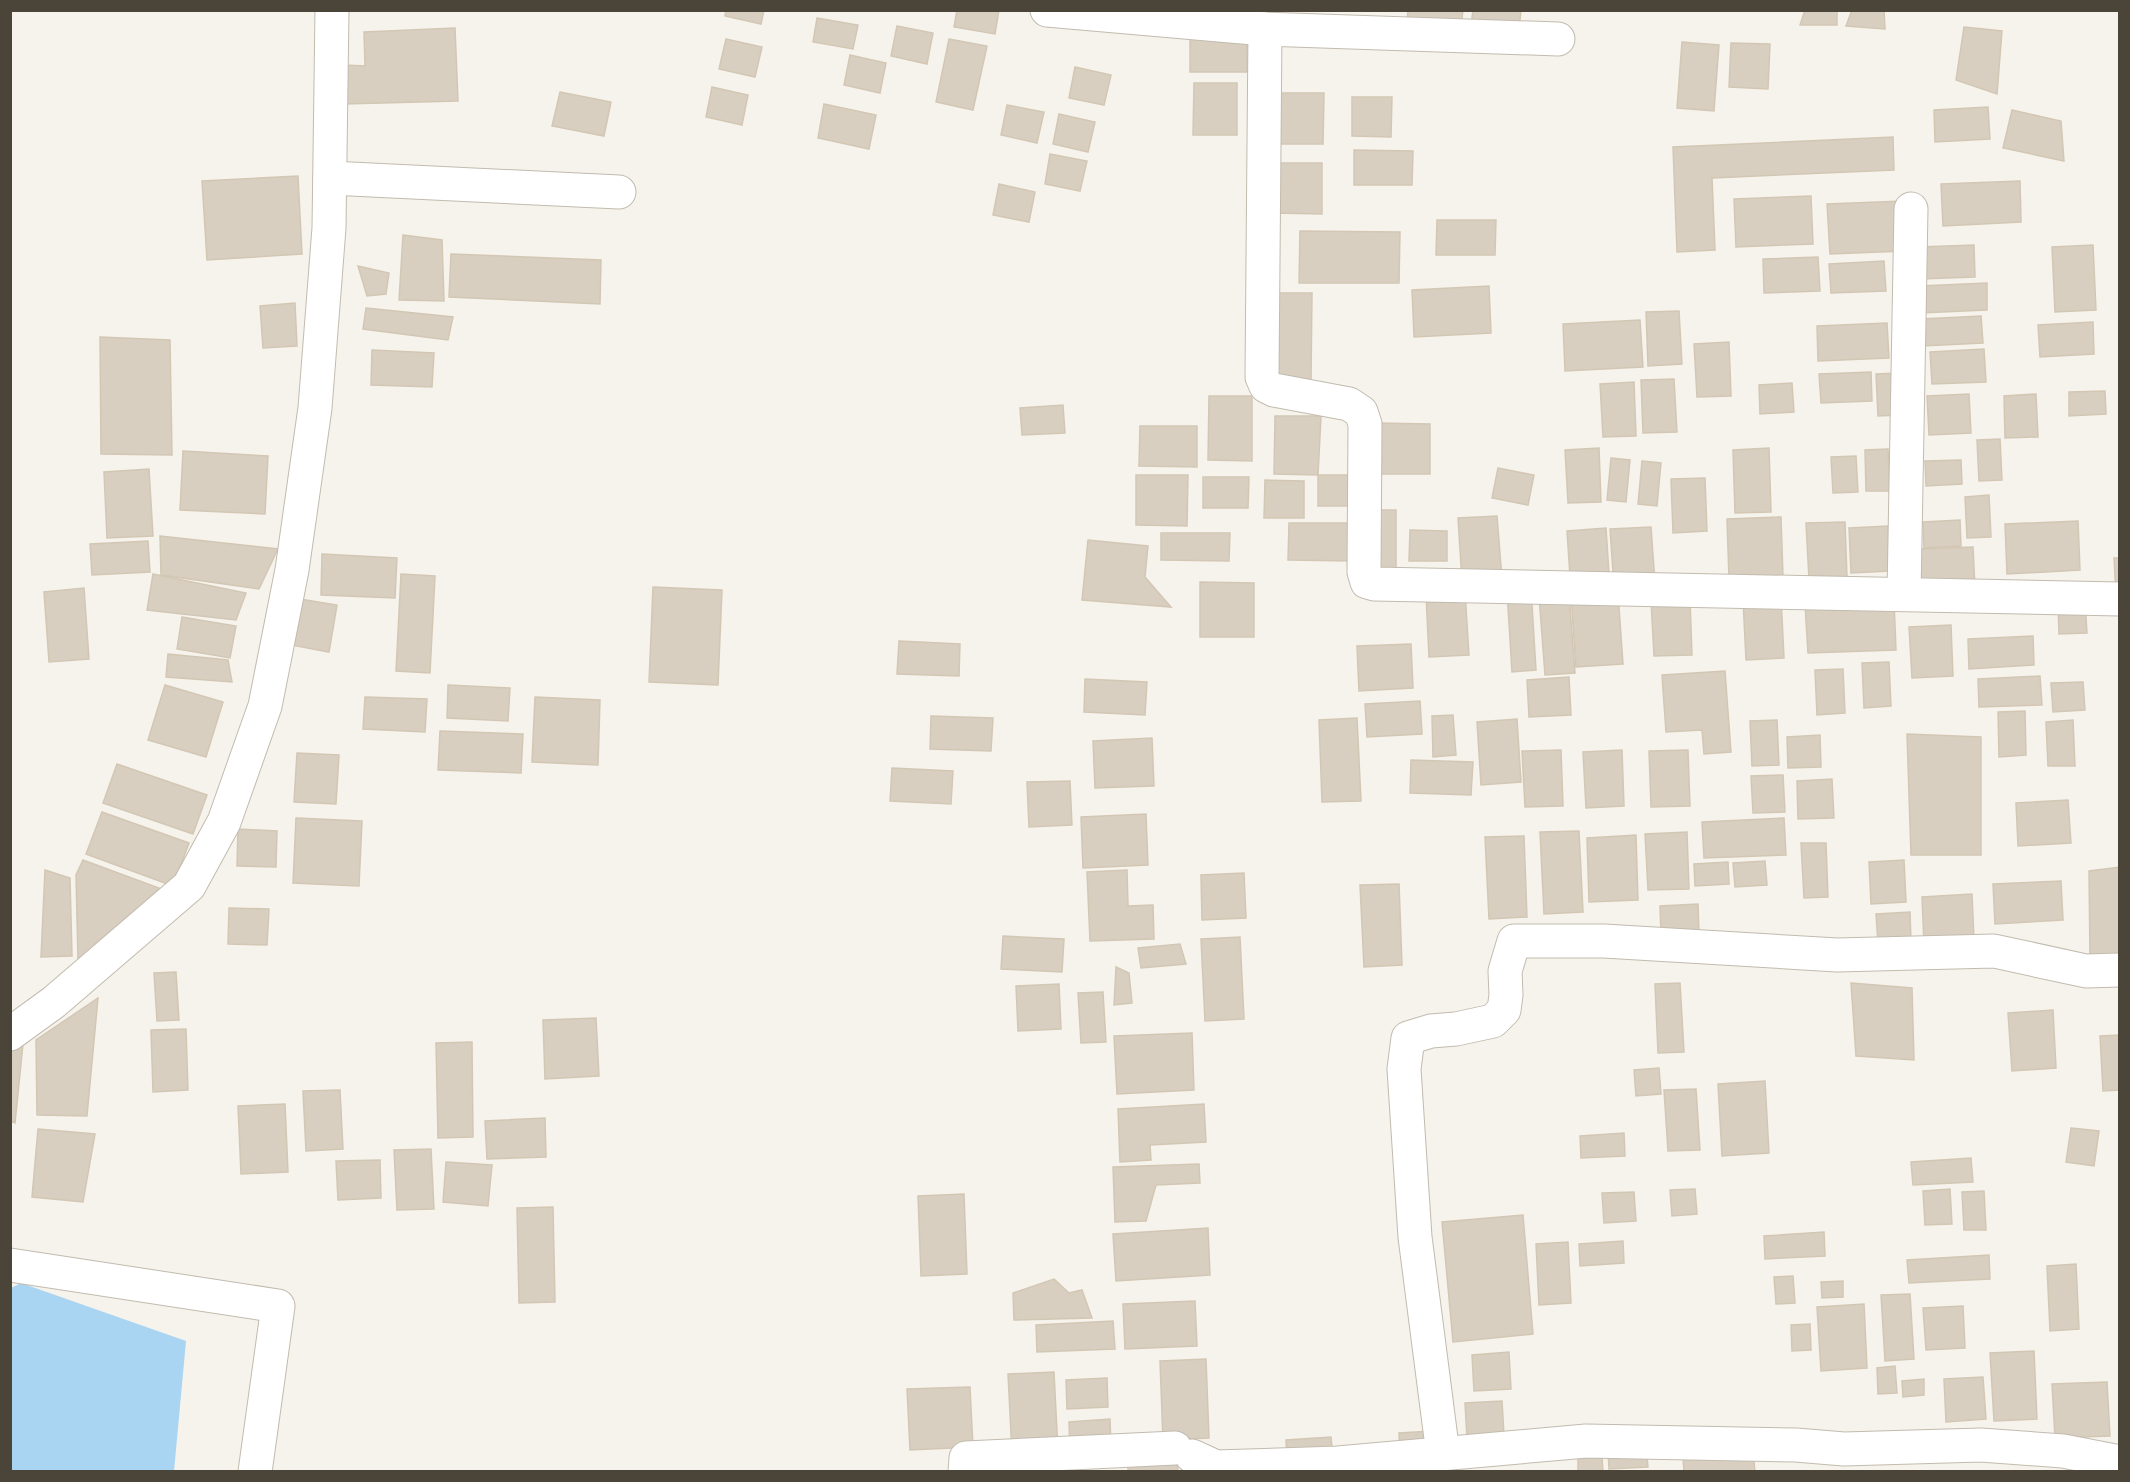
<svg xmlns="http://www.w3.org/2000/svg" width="2130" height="1482" font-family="Jost,sans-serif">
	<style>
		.water { fill: #a9d4f2 }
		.building { fill: #d8cfc1; stroke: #d3c7b4; stroke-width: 1.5 }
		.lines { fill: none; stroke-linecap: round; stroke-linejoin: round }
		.street-casing { stroke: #c2bbae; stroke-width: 35 }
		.street { stroke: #fff; stroke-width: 33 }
	</style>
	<rect width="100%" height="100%" fill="#f6f3ec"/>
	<!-- water -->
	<path class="water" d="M21,1283L186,1341L174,1471L11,1472V1288Z"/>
	<!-- building -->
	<g class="building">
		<path d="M726,10H764L761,24L725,16Z"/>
		<path d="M957,10H999L995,34L954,27Z"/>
		<path d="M1408,10H1463L1461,27L1407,21Z"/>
		<path d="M1473,10H1521L1519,30L1471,25Z"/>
		<path d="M1805,10H1837V25H1800Z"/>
		<path d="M1852,10H1884L1885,29L1846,26Z"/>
		<path d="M817,18L858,25L853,49L813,42Z"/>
		<path d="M897,26L933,33L927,64L891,56Z"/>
		<path d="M1964,27L2002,31L1997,94L1956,80Z"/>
		<path d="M455,28L458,101L344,104L345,65L365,66L364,32Z"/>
		<rect x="1190" y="32" width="57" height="40"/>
		<path d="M726,39L762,47L755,77L719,69Z"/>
		<path d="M949,39L987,46L973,110L936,102Z"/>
		<path d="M1682,42L1719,45L1714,111L1677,108Z"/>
		<path d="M1731,43L1770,44L1768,89L1729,87Z"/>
		<path d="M850,55L886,63L880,93L844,85Z"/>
		<path d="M1075,67L1111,75L1104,105L1069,98Z"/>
		<path d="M1194,83H1237V135H1193Z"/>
		<path d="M712,87L748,95L742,125L706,117Z"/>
		<path d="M560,92L611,102L604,136L552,126Z"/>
		<path d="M1270,93H1324L1323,144H1270Z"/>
		<path d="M1352,97H1392L1391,137L1352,136Z"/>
		<path d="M824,104L876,115L869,149L818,138Z"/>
		<path d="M1007,105L1044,112L1037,143L1001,135Z"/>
		<path d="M1988,107L1990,139L1935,142L1934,110Z"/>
		<path d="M2012,110L2061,121L2064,161L2003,148Z"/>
		<path d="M1059,114L1095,122L1088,152L1053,144Z"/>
		<path d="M1893,137L1894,170L1712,178L1715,250L1677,252L1673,147Z"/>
		<path d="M1354,150L1413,151L1412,185H1354Z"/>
		<path d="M1050,154L1087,161L1080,191L1045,184Z"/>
		<path d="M1268,163H1322V214L1268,213Z"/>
		<path d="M298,176L302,254L207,260L202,181Z"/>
		<path d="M2020,181L2021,222L1943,226L1941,184Z"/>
		<path d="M999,184L1035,192L1029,222L993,215Z"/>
		<path d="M1811,196L1813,244L1736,247L1734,199Z"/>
		<path d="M1903,201L1905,251L1830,254L1827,204Z"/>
		<path d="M1437,220H1496L1495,255H1436Z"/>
		<path d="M1300,231L1400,232L1399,283H1299Z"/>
		<path d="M403,235L442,240L444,301L399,300Z"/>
		<path d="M1974,245L1975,277L1920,279L1919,247Z"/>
		<path d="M2093,245L2096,310L2055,312L2052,247Z"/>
		<path d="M451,254L601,260L600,304L449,297Z"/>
		<path d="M1818,257L1820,291L1764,293L1763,259Z"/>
		<path d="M1884,261L1886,291L1831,293L1829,264Z"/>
		<path d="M358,266L389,273L386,294L367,296Z"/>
		<path d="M1987,283V310L1920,313L1919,286Z"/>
		<path d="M1489,286L1491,333L1414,337L1412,290Z"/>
		<path d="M1274,293H1312L1311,382L1273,381Z"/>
		<path d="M295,303L297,346L263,348L260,306Z"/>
		<path d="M366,308L453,317L448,340L363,329Z"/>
		<path d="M1679,311L1682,364L1648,366L1646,312Z"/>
		<path d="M1981,316L1983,343L1922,346L1921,319Z"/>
		<path d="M1640,320L1643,367L1565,371L1563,324Z"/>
		<path d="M2093,322L2094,354L2040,357L2038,325Z"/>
		<path d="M1887,323L1889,358L1818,361L1817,326Z"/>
		<path d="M100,337L170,340L172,455L101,454Z"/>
		<path d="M1729,342L1731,396L1697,397L1694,344Z"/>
		<path d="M1984,349L1986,382L1932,384L1930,352Z"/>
		<path d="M372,350L434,353L432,387L371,385Z"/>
		<path d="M1871,372L1872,401L1821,403L1819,374Z"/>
		<path d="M1899,373L1901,415L1878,416L1876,374Z"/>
		<path d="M1674,379L1677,432L1643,433L1641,380Z"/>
		<path d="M1634,382L1636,436L1603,437L1600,384Z"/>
		<path d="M1792,383L1794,412L1760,414L1759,385Z"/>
		<path d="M2105,391L2106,414L2069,416V392Z"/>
		<path d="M1969,394L1971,433L1929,435L1927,396Z"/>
		<path d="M2036,394L2038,437L2005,438L2004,396Z"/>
		<path d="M1209,396H1252V461L1208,460Z"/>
		<path d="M1063,405L1065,433L1022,435L1020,408Z"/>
		<path d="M1275,416H1321L1318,475L1274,474Z"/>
		<path d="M1375,423L1430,424V474H1375Z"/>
		<path d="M1140,426H1197V467L1139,466Z"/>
		<path d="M2000,439L2002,480L1979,481L1977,440Z"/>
		<path d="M1599,448L1601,502L1568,503L1565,450Z"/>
		<path d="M1769,448L1771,512L1735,513L1733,450Z"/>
		<path d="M1888,449L1890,491H1866L1865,450Z"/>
		<path d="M183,451L268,456L265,514L180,510Z"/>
		<path d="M1856,456L1858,492L1833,493L1831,457Z"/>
		<path d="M1611,458L1630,460L1626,502L1607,500Z"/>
		<path d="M1961,460L1962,484L1926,486L1925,461Z"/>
		<path d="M1642,461L1661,463L1657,506L1638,504Z"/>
		<path d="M1498,468L1534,475L1528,505L1492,498Z"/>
		<path d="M149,469L153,536L107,538L104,472Z"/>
		<path d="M1136,475H1188L1187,526L1136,525Z"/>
		<rect x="1318" y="475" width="46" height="31"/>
		<path d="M1203,477H1249L1248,508H1203Z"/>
		<path d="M1705,478L1707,531L1673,533L1671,479Z"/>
		<path d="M1265,480L1304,481V518H1264Z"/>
		<path d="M1989,495L1991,537L1967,538L1965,497Z"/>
		<path d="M1369,510H1396V568L1368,567Z"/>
		<path d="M1497,516L1502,579L1462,581L1458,518Z"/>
		<path d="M1781,517L1783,577L1729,579L1727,519Z"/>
		<path d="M1960,520L1961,546L1924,548L1923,522Z"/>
		<path d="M2078,521L2080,570L2007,574L2005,524Z"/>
		<path d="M1845,522L1847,577L1809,579L1806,523Z"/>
		<path d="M1289,523H1352L1351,561L1288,560Z"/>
		<path d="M1888,526L1890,571L1851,573L1849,528Z"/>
		<path d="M1651,527L1655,583L1614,586L1610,529Z"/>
		<path d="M1606,528L1609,574L1570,576L1567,531Z"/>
		<path d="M1410,530L1447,531V561H1409Z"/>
		<path d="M1161,533H1230L1229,561L1161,560Z"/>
		<path d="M160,536L278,549L259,589L161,575Z"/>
		<path d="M1088,540L1148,546L1145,577L1171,607L1082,600Z"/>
		<path d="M148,541L150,572L92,575L90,544Z"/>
		<path d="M1973,547L1975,588L1919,591L1917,549Z"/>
		<path d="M322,554L397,558L395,598L321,595Z"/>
		<path d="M2114,558H2120V596H2116Z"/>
		<path d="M153,574L246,593L236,620L147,610Z"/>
		<path d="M401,574L435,576L430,673L396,671Z"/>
		<path d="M1200,582L1254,583V637H1200Z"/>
		<path d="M653,587L722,590L718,685L649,682Z"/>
		<path d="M84,588L89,659L49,662L44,592Z"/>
		<path d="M1531,589L1536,670L1512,672L1507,591Z"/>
		<path d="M1465,592L1469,655L1429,657L1426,594Z"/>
		<path d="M1618,593L1623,664L1576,667L1571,596Z"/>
		<path d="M1569,594L1575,673L1545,675L1539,596Z"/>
		<path d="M1781,597L1784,658L1746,660L1743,599Z"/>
		<path d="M294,598L337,605L329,652L286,644Z"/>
		<path d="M1690,599L1692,655L1654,656L1651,600Z"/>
		<path d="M1894,601L1896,650L1808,653L1805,604Z"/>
		<path d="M2085,602L2087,633L2059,634L2058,603Z"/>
		<path d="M182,617L236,626L230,658L177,649Z"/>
		<path d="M1951,625L1953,676L1912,678L1909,627Z"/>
		<path d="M2033,636L2034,665L1969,669L1968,639Z"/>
		<path d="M899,641L960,644L959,676L897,674Z"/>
		<path d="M1411,644L1413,688L1359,691L1357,646Z"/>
		<path d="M168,654L228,660L232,682L166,677Z"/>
		<path d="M1889,662L1891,706L1864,708L1862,663Z"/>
		<path d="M1843,669L1845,713L1817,715L1815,670Z"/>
		<path d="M1725,671L1731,752L1704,754L1702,730L1666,732L1662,675Z"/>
		<path d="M2040,676L2042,705L1979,707L1978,679Z"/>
		<path d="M1569,677L1571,715L1529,717L1527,680Z"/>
		<path d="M1085,679L1147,682L1145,715L1084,712Z"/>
		<path d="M2083,682L2085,710L2053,712L2051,683Z"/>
		<path d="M165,685L223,702L206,757L148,740Z"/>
		<path d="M448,685L510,688L508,721L447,718Z"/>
		<path d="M365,697L427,699L425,732L363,729Z"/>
		<path d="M535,697L600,700L598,765L532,762Z"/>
		<path d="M1420,701L1422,734L1367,737L1365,704Z"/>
		<path d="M2025,711L2026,755L1999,757L1998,712Z"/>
		<path d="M1453,715L1456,755L1433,757L1432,716Z"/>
		<path d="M931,716L993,718L991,751L930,749Z"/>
		<path d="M1357,718L1361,801L1322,802L1319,720Z"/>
		<path d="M1517,719L1521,782L1481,785L1477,722Z"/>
		<path d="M1777,720L1779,765L1752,766L1750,721Z"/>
		<path d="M2073,720L2075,766H2048L2046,722Z"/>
		<path d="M440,731L523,734L521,773L438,770Z"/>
		<path d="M1907,734L1981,737V855H1911Z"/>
		<path d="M1820,735L1821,767L1788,768L1787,737Z"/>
		<path d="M1152,738L1154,786L1095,788L1093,741Z"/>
		<path d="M1561,750L1563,806L1525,807L1522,751Z"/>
		<path d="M1622,750L1624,806L1586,808L1583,752Z"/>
		<path d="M1688,750L1690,806L1651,807L1649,751Z"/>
		<path d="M297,753L339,755L336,804L294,802Z"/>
		<path d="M1411,760L1473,762L1471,795L1410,793Z"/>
		<path d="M117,764L207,795L193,834L103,803Z"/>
		<path d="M892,768L953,771L951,804L890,801Z"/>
		<path d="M1783,775L1785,812L1753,813L1751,776Z"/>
		<path d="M1832,779L1834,818L1798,819L1797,781Z"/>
		<path d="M1070,781L1072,825L1029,827L1027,782Z"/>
		<path d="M2068,800L2071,843L2018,846L2016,803Z"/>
		<path d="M102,812L189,843L173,886L86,854Z"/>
		<path d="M1146,814L1148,865L1083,868L1081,817Z"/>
		<path d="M296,818L362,821L359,886L293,883Z"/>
		<path d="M1784,818L1786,855L1704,858L1702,822Z"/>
		<path d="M238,829L277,831L276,867L237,866Z"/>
		<path d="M1579,831L1583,912L1544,914L1540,832Z"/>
		<path d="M1687,832L1689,889L1648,890L1645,834Z"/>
		<path d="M1636,835L1638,900L1589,902L1587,838Z"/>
		<path d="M1524,836L1527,917L1489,919L1485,837Z"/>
		<path d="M1801,843H1826L1828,897L1804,898Z"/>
		<path d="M83,860L159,888L138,919L78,960L76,875Z"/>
		<path d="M1904,860L1906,902L1871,904L1869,862Z"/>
		<path d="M1765,861L1767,885L1735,887L1733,863Z"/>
		<path d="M1728,862L1729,884L1695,886L1694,864Z"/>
		<path d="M2120,867V956L2090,959L2089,871Z"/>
		<path d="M45,870L70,878L72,956L41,957Z"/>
		<path d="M1127,870L1128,906L1153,905L1154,939L1090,941L1087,872Z"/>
		<path d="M1244,873L1246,918L1202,920L1201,875Z"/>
		<path d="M2061,881L2063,920L1995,924L1993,884Z"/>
		<path d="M1399,884L1402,965L1364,967L1360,885Z"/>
		<path d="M1972,894L1974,941L1924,944L1922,897Z"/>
		<path d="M1698,904L1699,933L1661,935L1660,906Z"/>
		<path d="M229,908L269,909L267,945L228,944Z"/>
		<path d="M1910,912L1911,941L1878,943L1876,914Z"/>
		<path d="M1003,936L1064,939L1062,972L1001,969Z"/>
		<path d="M1240,937L1244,1019L1205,1021L1201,939Z"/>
		<path d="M1180,944L1186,964L1141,968L1138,948Z"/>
		<path d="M1116,967L1129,973L1132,1003L1114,1005Z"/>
		<path d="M176,972L179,1020L157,1021L154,973Z"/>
		<path d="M1680,983L1684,1052L1658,1053L1655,984Z"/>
		<path d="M1851,983L1912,988L1914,1060L1856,1056Z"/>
		<path d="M1059,984L1061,1029L1018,1031L1016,986Z"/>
		<path d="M1103,992L1106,1042L1081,1043L1078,993Z"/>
		<path d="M98,998L87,1116L37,1115L36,1040Z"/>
		<path d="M2053,1010L2056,1068L2012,1071L2008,1013Z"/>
		<path d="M596,1018L599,1076L545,1079L543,1020Z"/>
		<path d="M186,1029L188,1090L153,1092L151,1030Z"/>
		<path d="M1192,1033L1194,1090L1117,1094L1114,1036Z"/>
		<path d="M2120,1035V1090L2103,1091L2100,1036Z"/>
		<path d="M472,1042L473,1137L438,1138L436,1043Z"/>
		<path d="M23,1044L15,1123L10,1121V1052Z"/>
		<path d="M1659,1068L1661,1094L1636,1096L1634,1070Z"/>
		<path d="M1765,1081L1769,1153L1722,1156L1718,1084Z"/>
		<path d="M1696,1089L1700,1150L1668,1151L1664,1090Z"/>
		<path d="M340,1090L343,1149L306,1151L303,1091Z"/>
		<path d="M285,1104L288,1172L241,1174L238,1106Z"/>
		<path d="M1204,1104L1206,1142L1150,1145L1151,1160L1120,1162L1118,1109Z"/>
		<path d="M545,1118L546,1157L487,1159L485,1121Z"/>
		<path d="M2071,1128L2099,1131L2094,1166L2066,1162Z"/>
		<path d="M38,1129L95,1134L83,1202L32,1197Z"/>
		<path d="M1624,1133L1625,1156L1581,1158L1580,1136Z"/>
		<path d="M431,1149L434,1209L397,1210L394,1150Z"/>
		<path d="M1971,1158L1973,1182L1913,1185L1911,1162Z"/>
		<path d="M380,1160L381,1198L338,1200L336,1161Z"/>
		<path d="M446,1162L492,1165L488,1206L443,1202Z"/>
		<path d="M1199,1164L1200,1183L1156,1185L1146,1221L1115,1222L1113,1167Z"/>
		<path d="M1695,1189L1697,1214L1672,1216L1670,1190Z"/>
		<path d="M1950,1189L1952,1224L1925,1225L1923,1191Z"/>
		<path d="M1984,1191L1986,1230H1964L1962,1192Z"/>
		<path d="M1634,1192L1636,1221L1604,1223L1602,1193Z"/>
		<path d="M964,1194L967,1274L921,1276L918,1196Z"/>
		<path d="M553,1207L555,1302L519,1303L517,1208Z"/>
		<path d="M1523,1215L1533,1334L1453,1342L1442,1222Z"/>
		<path d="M1208,1228L1210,1275L1116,1281L1113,1234Z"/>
		<path d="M1824,1232L1825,1256L1765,1259L1764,1236Z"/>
		<path d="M1623,1241L1624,1263L1580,1266L1579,1244Z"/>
		<path d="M1568,1242L1571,1303L1539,1305L1536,1244Z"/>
		<path d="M1989,1255L1990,1279L1909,1283L1907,1260Z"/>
		<path d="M2076,1264L2079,1329L2050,1331L2047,1266Z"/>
		<path d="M1793,1276L1795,1303L1776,1304L1774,1277Z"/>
		<path d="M1054,1279L1069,1293L1082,1290L1092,1318L1014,1320L1013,1293Z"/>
		<path d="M1843,1281V1297L1822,1298L1821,1282Z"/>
		<path d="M1910,1294L1914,1359L1885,1361L1881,1295Z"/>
		<path d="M1195,1301L1197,1346L1125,1349L1123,1304Z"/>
		<path d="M1864,1304L1867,1368L1821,1371L1817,1307Z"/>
		<path d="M1963,1306L1965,1348L1926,1350L1923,1308Z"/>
		<path d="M1113,1321L1115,1349L1037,1352L1036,1325Z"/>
		<path d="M1810,1324L1811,1350L1792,1351L1791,1325Z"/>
		<path d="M2034,1351L2037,1419L1994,1421L1990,1353Z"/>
		<path d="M1509,1352L1511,1389L1474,1391L1472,1355Z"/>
		<path d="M1206,1359L1209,1438L1163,1440L1160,1361Z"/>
		<path d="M1895,1366L1897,1393L1878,1394L1877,1368Z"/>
		<path d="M1054,1372L1058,1451L1012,1453L1008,1374Z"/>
		<path d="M1983,1377L1986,1419L1946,1422L1944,1379Z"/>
		<path d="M1107,1378L1108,1407L1067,1409L1066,1380Z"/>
		<path d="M1924,1379V1395L1903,1397L1902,1381Z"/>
		<path d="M2107,1382L2110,1436L2055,1438L2052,1384Z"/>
		<path d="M970,1387L973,1447L910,1450L907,1389Z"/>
		<path d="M1502,1401L1504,1435L1467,1438L1465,1403Z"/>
		<path d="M1110,1419L1111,1448L1070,1450L1069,1422Z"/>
		<path d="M1432,1431L1433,1451L1400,1453L1399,1433Z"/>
		<path d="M1331,1437L1333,1457L1287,1460L1286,1440Z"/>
		<path d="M1646,1448L1648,1467L1609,1469L1608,1450Z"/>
		<path d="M1753,1452L1755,1472H1684L1683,1456Z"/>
		<path d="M1602,1457L1603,1472H1578V1458Z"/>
		<path d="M1177,1458L1178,1472H1128V1460Z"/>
	</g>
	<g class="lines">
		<defs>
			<g id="street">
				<path d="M1047,10L1265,29L1558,39"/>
				<path d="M1265,29L1262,377L1266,386L1274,390L1349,404L1361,412L1365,424L1364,572L1367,582L1374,584L2120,599"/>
				<path d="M330,178L619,192"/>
				<path d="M1904,594L1911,209"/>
				<path d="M10,1034L54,1002L189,886L224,822L265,706L292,570L315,408L329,228L332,10"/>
				<path d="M10,1265L278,1306L255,1472"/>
				<path d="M1443,1454L1415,1237L1404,1069L1408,1038L1431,1031L1456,1029L1493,1021L1504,1010L1506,995L1505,971L1514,941H1604L1837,955L1994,951L2086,971L2120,970"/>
				<path d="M1192,1456L1216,1467L1338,1463L1586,1441L1796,1445L1844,1449L1981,1445L2063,1451L2120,1462"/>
				<path d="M965,1472L966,1458L1175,1448"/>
			</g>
		</defs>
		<!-- street casing -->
		<use href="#street" class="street-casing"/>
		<!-- street -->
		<use href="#street" class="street"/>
	</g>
	<!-- border -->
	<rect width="2130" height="1482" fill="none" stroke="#4b4439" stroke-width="24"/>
</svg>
